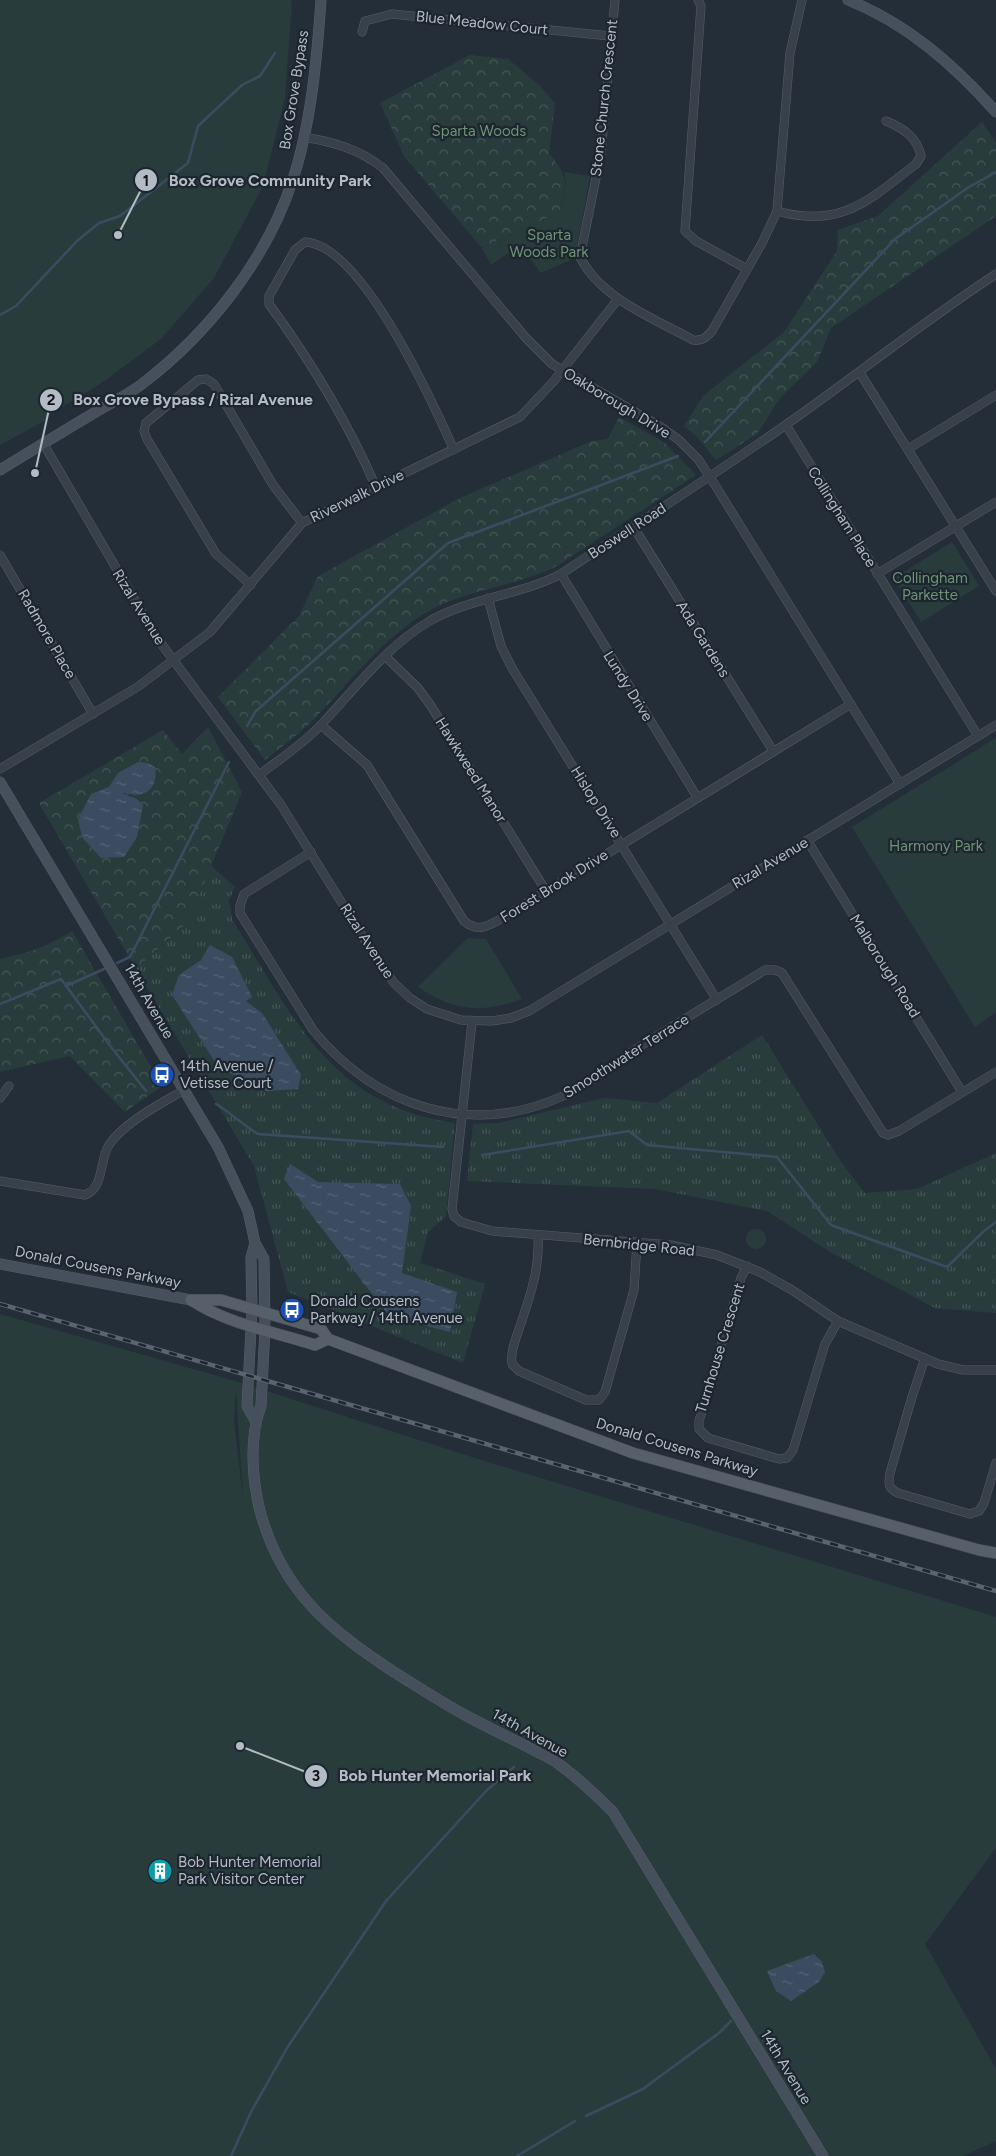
<svg xmlns="http://www.w3.org/2000/svg" width="996" height="2156" font-family="Figtree,sans-serif">
	<style>
		.grass { fill: url(#grass-tufts) }
		.forest { fill: url(#forest-crowns) }
		.green { fill: #293c3c; fill-rule: evenodd }
		.water { fill: url(#water-ripples) }
		.lines { fill: none; stroke-linecap: round; stroke-linejoin: round }
		.stream { stroke: #3b4c61; stroke-width: 2.5 }
		.street-casing { stroke: #565e68; stroke-width: 9 }
		.secondary-casing { stroke: #565e68; stroke-width: 11 }
		.primary-casing { stroke: #414953; stroke-width: 12 }
		.street { stroke: #38404a; stroke-width: 8 }
		.secondary { stroke: #464f5c; stroke-width: 10 }
		.primary { stroke: #565f6a; stroke-width: 11 }
		.rail-casing { stroke: #5a6470; stroke-width: 4.5 }
		.rail { stroke: #1d252f; stroke-width: 2.5; stroke-dasharray: 8; stroke-linecap: butt }
		.labels { text-anchor: middle; stroke-width: 4.5; stroke-linejoin: round; paint-order: stroke }
		.street-label { font-size: 15px; fill: #b3bbc5; stroke: #1d252f }
		.park-label { font-size: 15px; fill: #6c9475; stroke: #1d252f }
		.poi-label { font-size: 15px; fill: #b3bbc5; stroke: #1d252f; text-anchor: start }
		.leader { fill: none; stroke: #b3bbc5; stroke-width: 2 }
		.callout-dot { fill: #b3bbc5; stroke: #1d252f; stroke-width: 2 }
		.mark-label { font-size: 15px; text-anchor: middle; font-weight: bold; fill: #111 }
		.callout-label { font-size: 16px; text-anchor: middle; font-weight: bold; fill: #b3bbc5; stroke: #1d252f; stroke-width: 4.5; stroke-linejoin: round; paint-order: stroke }
	</style>
	<defs>
		<pattern id="grass-tufts" width="24" height="20" patternUnits="userSpaceOnUse" patternTransform="scale(1.25)"><rect width="24" height="20" fill="#293c3c"/><path d="M3 7l-1-3M5 7V3M7 7l1-3M15 17l-1-3M17 17v-4M19 17l1-3" fill="none" stroke="#465657"/></pattern>
		<pattern id="forest-crowns" width="20" height="18" patternUnits="userSpaceOnUse" patternTransform="scale(1.25)"><rect width="20" height="18" fill="#293c3c"/><path d="M2 6a3 3 0 1 1 6 0M12 15a3 3 0 1 1 6 0" fill="none" stroke="#465657"/></pattern>
		<pattern id="water-ripples" width="26" height="14" patternUnits="userSpaceOnUse" patternTransform="scale(1.25)"><rect width="26" height="14" fill="#3b4c61"/><path d="M2 4q2-2 4 0t4 0M15 11q2-2 4 0t4 0" fill="none" stroke="#556476"/></pattern>
	</defs>
	<rect width="100%" height="100%" fill="#242e39"/>
	<!-- grass -->
	<g class="grass">
		<path d="M211,866L235,887L229,900L232,919C292,1015 330,1106 455,1123L446,1216L428,1232L420,1263L485,1284L463,1363L288,1292L254,1166L136,969L188,922Z"/>
		<path d="M762,1035L843,1165L865,1193L917,1189L996,1153V1313L935,1308L832,1253L767,1211L655,1189L467,1181L473,1124L498,1123L604,1098L657,1103Z"/>
	</g>
	<!-- forest -->
	<g class="forest">
		<path d="M470,55L508,59L539,85L555,103L549,153C570,180 566,179 560,212L482,248L404,156L380,103Z"/>
		<path d="M982,122L996,143V216L831,328L817,362L780,398L757,434L716,460L698,438L684,426L703,396L784,332L837,251L838,230L878,216Z"/>
		<path d="M619,417L665,443L696,475L555,567C515,587 467,589 427,612C381,639 349,684 312,721C297,736 281,747 265,760L218,697L299,616L318,576L462,497L592,441L608,439Z"/>
		<path d="M208,727L242,792L188,922L136,969L39,803L163,730L182,754Z"/>
		<path d="M72,931L162,1086L125,1112L70,1056L0,1072V959C29,953 46,947 72,931Z"/>
	</g>
	<!-- green -->
	<g class="green">
		<path d="M0,0H292L285,98L263,186L214,278L161,339L103,382L46,417V420L0,445Z"/>
		<path d="M564,172L590,176L575,258L541,273L520,245L491,265L482,248L560,212L566,182Z"/>
		<path d="M952,542L979,586L921,622L894,578Z"/>
		<path d="M996,738V1012L975,1027L852,827Z"/>
		<path d="M468,938L486,939L522,999C482,1014 453,1011 418,987Z"/>
		<circle cx="756" cy="1239" r="10"/>
		<path d="M0,1314L235,1381L475,1458L996,1617V1848L925,1944L996,2069V2141L963,2156H0ZM236,1389L243,1497L234,1421Z"/>
	</g>
	<!-- water -->
	<g class="water">
		<path d="M138,762L148,763L155,767C157,778 154,791 142,794C136,796 127,793 121,793L137,799L143,805L137,837L124,857L101,858L82,837L78,819L91,794L109,787L118,773Z"/>
		<path d="M210,945L232,957L252,997L246,1001L262,1013L301,1075L298,1089L267,1091L219,1068L172,995L179,975L201,960Z"/>
		<path d="M290,1164L318,1182L400,1184L411,1206L402,1273L457,1292L450,1332L389,1316L284,1179Z"/>
		<path d="M814,1954L822,1962L825,1972L819,1982L791,2001L776,1991L767,1971Z"/>
	</g>
	<g class="lines">
		<!-- stream -->
		<g class="stream">
			<path d="M0,315L16,306L77,241L99,223L120,216L188,163L198,126L242,85L260,76L275,53"/>
			<path d="M705,442L895,239L969,187L996,172"/>
			<path d="M247,726L256,711L448,543L678,456"/>
			<path d="M117,963L130,957L229,762"/>
			<path d="M66,986L104,969"/>
			<path d="M0,1004L61,979L111,1047L146,1091"/>
			<path d="M216,1104C231,1113 243,1125 258,1134L443,1147"/>
			<path d="M482,1155L629,1131L647,1145L777,1157L831,1225L947,1267L984,1231L996,1222"/>
			<path d="M586,2116L643,2089L719,2033L731,2021"/>
			<path d="M231,2156L251,2112L287,2048L386,1901L486,1791L514,1767"/>
			<path d="M517,2156L575,2121"/>
		</g>
		<defs>
			<g id="street">
				<path d="M615,0L601,153L580,257C600,298 655,319 693,340C702,341 706,338 712,331L762,243L777,211L790,53L802,0"/>
				<path d="M698,0L701,6L685,231L696,241L747,269"/>
				<path d="M362,32L365,21L392,14L610,36"/>
				<path d="M304,137C333,142 359,149 383,168L526,338L552,364L661,427L679,440L698,459L715,485L900,784"/>
				<path d="M777,211C841,229 869,200 916,164L921,156C917,137 903,128 886,121"/>
				<path d="M860,373L996,591"/>
				<path d="M786,425L978,736"/>
				<path d="M43,443L157,638L281,805L371,950L394,983L410,998L427,1009L461,1020L492,1021L511,1018L529,1011L996,725"/>
				<path d="M908,449L996,395"/>
				<path d="M376,487C348,423 310,360 269,304V296L295,250L305,242C362,245 433,403 454,450"/>
				<path d="M633,526L773,751"/>
				<path d="M0,555L93,714"/>
				<path d="M561,574L697,797"/>
				<path d="M877,574L996,502"/>
				<path d="M251,585L216,554L147,439L144,431L146,423L198,380L206,379L214,384L273,485L302,523"/>
				<path d="M488,598L501,646L512,668L717,1000"/>
				<path d="M386,657L418,688L431,706L546,891"/>
				<path d="M321,725L367,765L464,921C477,932 486,927 499,920L851,704"/>
				<path d="M0,769L139,686L210,632L302,523L520,417L553,382L618,299"/>
				<path d="M259,775C280,759 303,744 321,725C354,690 386,647 428,622C469,598 518,596 561,574C636,524 713,476 787,424C857,375 924,321 996,274"/>
				<path d="M807,840L962,1092"/>
				<path d="M311,852L244,894L240,906V913L313,1030C376,1107 469,1138 563,1096C591,1083 616,1062 642,1045C683,1020 724,995 765,970H775L782,973L883,1133L888,1135L899,1131L996,1072"/>
				<path d="M472,1022L452,1209L454,1216L461,1222L492,1231L671,1245L717,1255L760,1272L792,1290L838,1321L938,1364L963,1370H996"/>
				<path d="M0,1098L9,1086"/>
				<path d="M0,1181L85,1195C105,1187 99,1160 109,1145C123,1123 162,1103 184,1090"/>
				<path d="M538,1236C540,1266 531,1294 521,1323C517,1336 510,1351 512,1364L519,1371L586,1400H599L605,1392L634,1290L637,1242"/>
				<path d="M747,1266L741,1278L699,1421V1429L708,1438L779,1459L787,1458L793,1450L825,1344L838,1321"/>
				<path d="M925,1358L912,1397L890,1473C888,1484 888,1488 898,1493L970,1514L979,1511L984,1503L996,1463"/>
			</g>
			<g id="secondary">
				<path d="M848,0C908,24 954,65 996,112"/>
				<path d="M0,470C31,451 62,432 94,413C110,403 128,395 142,384C209,333 267,259 293,179C311,124 317,58 321,0"/>
				<path d="M0,782L218,1147L248,1211L255,1243L264,1259L265,1329L261,1406C249,1437 252,1479 260,1511C282,1592 330,1630 397,1674C420,1688 442,1703 465,1715C485,1726 506,1736 526,1746C536,1752 547,1756 556,1762C577,1777 595,1794 613,1812L823,2156"/>
				<path d="M255,1243L251,1258L252,1310L247,1406L255,1420"/>
				<path d="M0,1264L191,1300"/>
			</g>
			<g id="primary">
				<path d="M191,1300H221L321,1329L328,1339L633,1453L979,1550L996,1553"/>
				<path d="M191,1300C227,1324 275,1332 315,1345L328,1339"/>
			</g>
		</defs>
		<!-- street casing -->
		<use href="#street" class="street-casing"/>
		<!-- secondary casing -->
		<use href="#secondary" class="secondary-casing"/>
		<!-- primary casing -->
		<use href="#primary" class="primary-casing"/>
		<!-- street -->
		<use href="#street" class="street"/>
		<!-- secondary -->
		<use href="#secondary" class="secondary"/>
		<!-- primary -->
		<use href="#primary" class="primary"/>
		<defs>
			<path id="rail" d="M0,1304L996,1591"/>
		</defs>
		<!-- rail casing -->
		<use href="#rail" class="rail-casing"/>
		<!-- rail -->
		<use href="#rail" class="rail"/>
	</g>
	<!-- icons -->
	<defs>
		<symbol id="bus-disc" viewBox="-11 -11 22 22"><circle r="9.5" fill="#1a4fb4" stroke="#1d252f"/><path d="M-5-6H5V4H4V6H2V4H-2V6H-4V4H-5ZM-3.5-4V0h7V-4ZM-3.5 1.2v1.5H-2V1.2ZM2 1.2v1.5H3.5V1.2Z" fill="#fff"/></symbol>
		<symbol id="building-disc" viewBox="-11 -11 22 22"><circle r="9.5" fill="#0f9aa8" stroke="#1d252f"/><path d="M-4-6H4V6H1V3H-1V6H-4ZM-2.5-4.3h1.7v1.8h-1.7ZM.8-4.3h1.7v1.8H.8ZM-2.5-1h1.7V.8h-1.7ZM.8-1h1.7V.8H.8Z" fill="#fff"/></symbol>
	</defs>
	<g fill-rule="evenodd">
		<use href="#bus-disc" x="148" y="1061" width="28" height="28"/>
		<use href="#bus-disc" x="278" y="1296" width="28" height="28"/>
		<use href="#building-disc" x="146" y="1857" width="28" height="28"/>
	</g>
	<g class="labels">
		<!-- street labels -->
		<g class="street-label">
			<text transform="translate(482 23) rotate(6)" y="5">Blue Meadow Court</text>
			<text transform="translate(294 90) rotate(-81)" y="5">Box Grove Bypass</text>
			<text transform="translate(604 98) rotate(-84)" y="5">Stone Church Crescent</text>
			<text transform="translate(617 403) rotate(31)" y="5">Oakborough Drive</text>
			<text transform="translate(357 496) rotate(-26)" y="5">Riverwalk Drive</text>
			<text transform="translate(842 517) rotate(58)" y="5">Collingham Place</text>
			<text transform="translate(627 531) rotate(-33)" y="5">Boswell Road</text>
			<text transform="translate(139 607) rotate(58)" y="5">Rizal Avenue</text>
			<text transform="translate(47 634) rotate(60)" y="5">Radmore Place</text>
			<text transform="translate(703 639) rotate(58)" y="5">Ada Gardens</text>
			<text transform="translate(628 686) rotate(58)" y="5">Lundy Drive</text>
			<text transform="translate(471 770) rotate(58)" y="5">Hawkweed Manor</text>
			<text transform="translate(596 802) rotate(58)" y="5">Hislop Drive</text>
			<text transform="translate(770 863) rotate(-31)" y="5">Rizal Avenue</text>
			<text transform="translate(554 886) rotate(-32)" y="5">Forest Brook Drive</text>
			<text transform="translate(367 941) rotate(57)" y="5">Rizal Avenue</text>
			<text transform="translate(885 966) rotate(58)" y="5">Malborough Road</text>
			<text transform="translate(149 1001) rotate(60)" y="5">14th Avenue</text>
			<text transform="translate(626 1056) rotate(-32)" y="5">Smoothwater Terrace</text>
			<text transform="translate(639 1245) rotate(6)" y="5">Bernbridge Road</text>
			<text transform="translate(98 1267) rotate(11)" y="5">Donald Cousens Parkway</text>
			<text transform="translate(720 1348) rotate(-73)" y="5">Turnhouse Crescent</text>
			<text transform="translate(677 1447) rotate(17)" y="5">Donald Cousens Parkway</text>
			<text transform="translate(530 1733) rotate(29)" y="5">14th Avenue</text>
			<text transform="translate(786 2067) rotate(59)" y="5">14th Avenue</text>
		</g>
		<!-- park labels -->
		<g class="park-label">
			<text x="479" y="136">Sparta Woods</text>
			<text x="549" y="240">Sparta<tspan x="549" dy="17">Woods Park</tspan></text>
			<text x="930" y="583">Collingham<tspan x="930" dy="17">Parkette</tspan></text>
			<text x="936" y="851">Harmony Park</text>
		</g>
		<!-- poi labels -->
		<g class="poi-label">
			<text x="180" y="1071">14th Avenue /<tspan x="180" dy="17">Vetisse Court</tspan></text>
			<text x="310" y="1306">Donald Cousens<tspan x="310" dy="17">Parkway / 14th Avenue</tspan></text>
			<text x="178" y="1867">Bob Hunter Memorial<tspan x="178" dy="17">Park Visitor Center</tspan></text>
		</g>
	</g>
	<!-- callouts -->
	<path class="leader" d="M118 235L146 180M35 473L51 400M240 1746L316 1776"/>
	<g class="callout-dot">
		<circle cx="118" cy="235" r="5"/>
		<circle cx="35" cy="473" r="5"/>
		<circle cx="240" cy="1746" r="5"/>
		<circle cx="146" cy="180" r="12"/>
		<circle cx="51" cy="400" r="12"/>
		<circle cx="316" cy="1776" r="12"/>
	</g>
	<g class="mark-label">
		<text x="146" y="186">1</text>
		<text x="51" y="405">2</text>
		<text x="316" y="1781">3</text>
	</g>
	<g class="callout-label">
		<text x="270" y="186">Box Grove Community Park</text>
		<text x="193" y="405">Box Grove Bypass / Rizal Avenue</text>
		<text x="435" y="1781">Bob Hunter Memorial Park</text>
	</g>
</svg>
